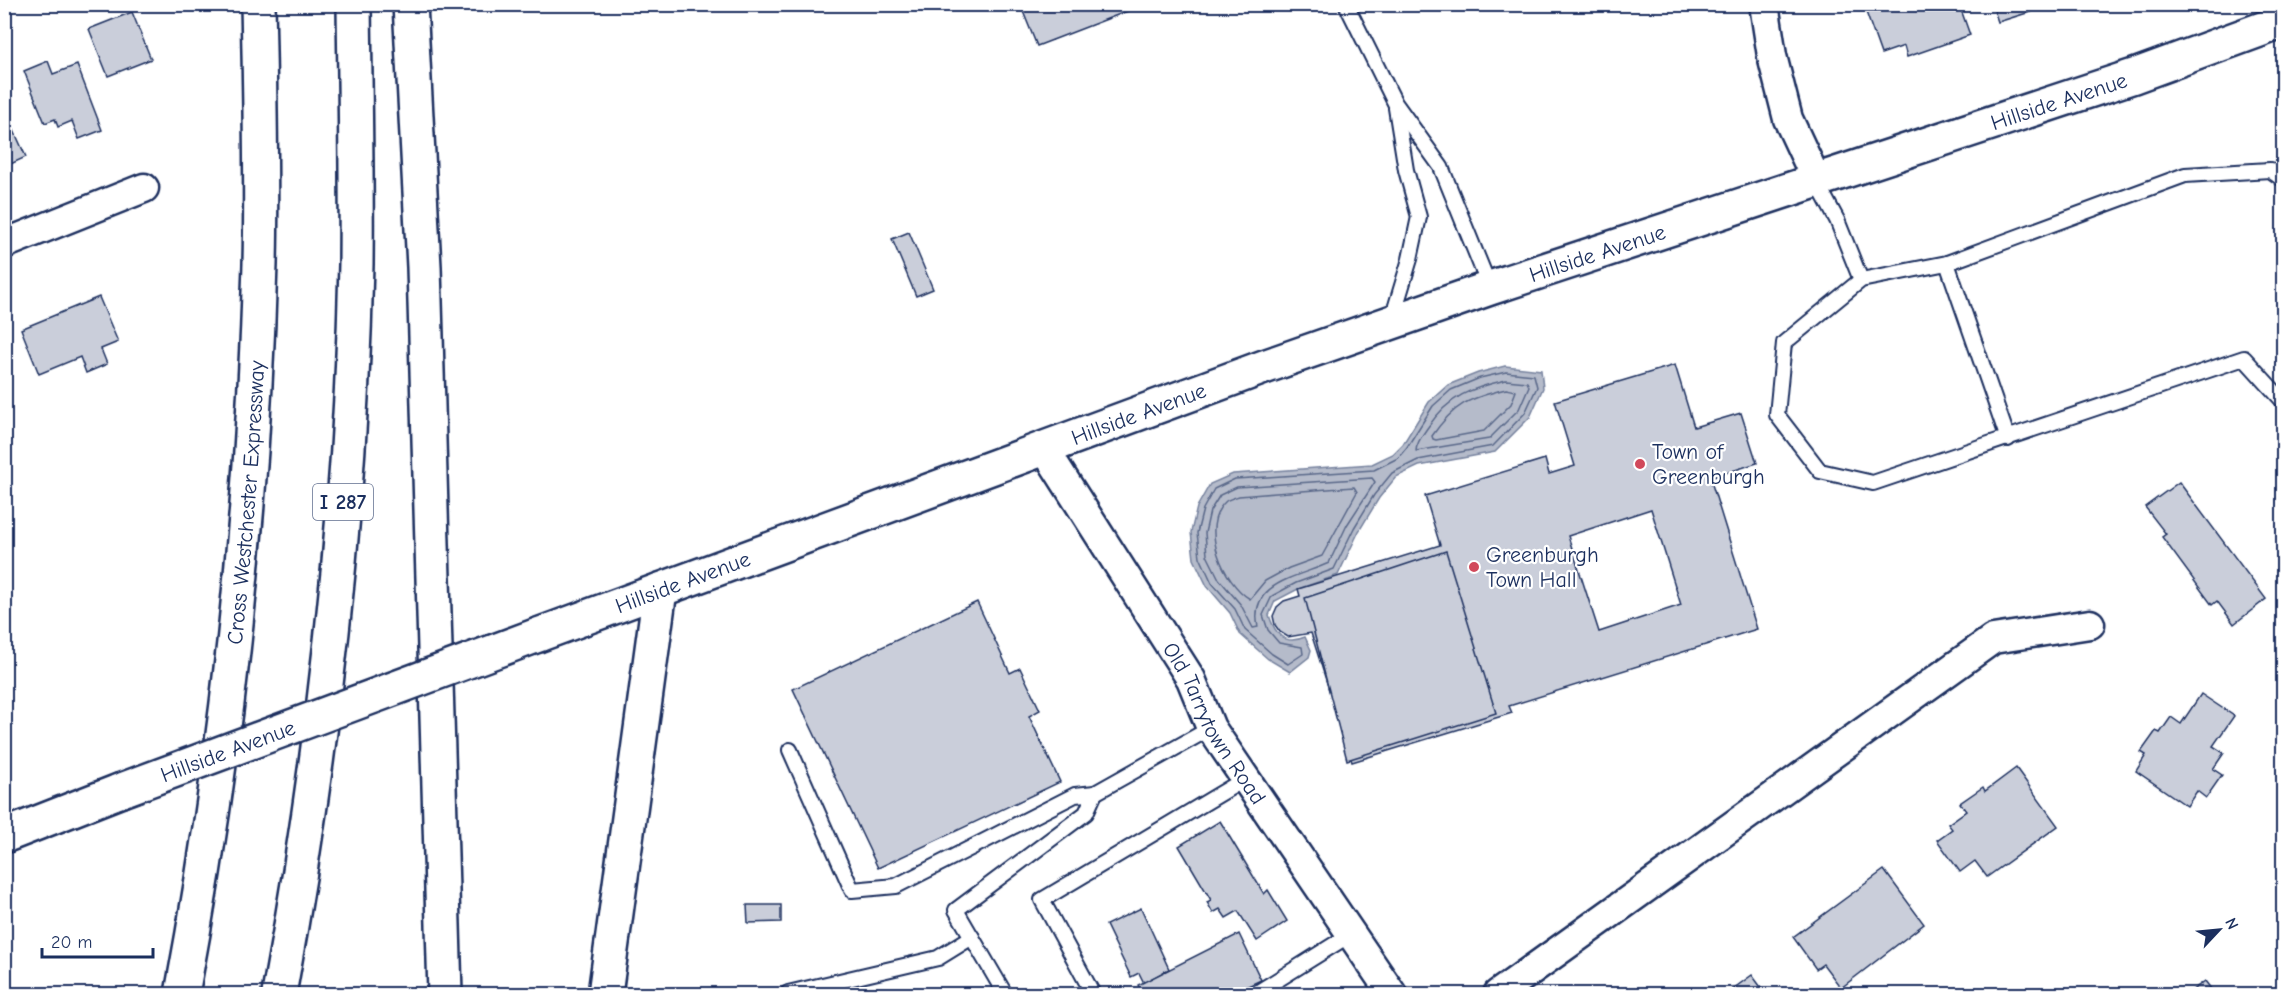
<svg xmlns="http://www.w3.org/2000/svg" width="2288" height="999" font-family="'Comic Neue',sans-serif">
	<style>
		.water { fill: #b5bbca; stroke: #77839f; stroke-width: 1.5 }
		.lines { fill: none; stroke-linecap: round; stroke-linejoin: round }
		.shore { stroke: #596789; stroke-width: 1.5 }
		.building { fill: #caceda; stroke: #1b2f5e; stroke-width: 1.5; fill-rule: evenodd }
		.lane-casing { stroke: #1b2f5e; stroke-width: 18 }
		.street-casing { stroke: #1b2f5e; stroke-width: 33 }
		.secondary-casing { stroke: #1b2f5e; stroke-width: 38 }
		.highway-casing { stroke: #1b2f5e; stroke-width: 38 }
		.lane { stroke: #fff; stroke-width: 14 }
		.street { stroke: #fff; stroke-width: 28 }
		.secondary { stroke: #fff; stroke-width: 33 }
		.highway { stroke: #fff; stroke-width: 33 }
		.secondary-bridge-casing { stroke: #1b2f5e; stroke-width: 38; stroke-linecap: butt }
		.secondary-bridge { stroke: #fff; stroke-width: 33 }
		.poi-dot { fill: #d1495b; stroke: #fff; stroke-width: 2 }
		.labels { text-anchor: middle; stroke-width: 4.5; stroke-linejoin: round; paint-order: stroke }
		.shield { fill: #fff; stroke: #5f6d8e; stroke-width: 1.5 }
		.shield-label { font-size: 21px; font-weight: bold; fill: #1b2f5e }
		.street-label { font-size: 22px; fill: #1b2f5e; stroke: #fff }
		.poi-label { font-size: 22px; fill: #1b2f5e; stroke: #fff; text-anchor: start }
	</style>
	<rect width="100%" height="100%" fill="#fff"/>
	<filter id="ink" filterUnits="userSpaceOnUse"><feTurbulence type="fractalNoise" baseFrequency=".0167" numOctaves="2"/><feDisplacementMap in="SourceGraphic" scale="12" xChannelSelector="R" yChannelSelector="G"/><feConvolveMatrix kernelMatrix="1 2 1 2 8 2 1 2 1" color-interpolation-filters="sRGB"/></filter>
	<g filter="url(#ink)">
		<!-- water -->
		<path class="water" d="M1505,366L1541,370L1543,388L1530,417L1495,452L1419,466L1396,477L1379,498L1359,531L1338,575L1298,589L1275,601L1269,615C1275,634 1284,646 1305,637L1311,650L1309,657L1290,672L1268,659L1240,634L1230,613L1207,586L1194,559L1191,532L1197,507L1210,484L1233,474L1372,464L1393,454L1403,444L1429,402L1448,385L1478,373Z"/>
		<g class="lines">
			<!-- shore -->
			<g class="shore">
				<path d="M1506,372L1534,375L1537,387L1525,413L1493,446L1418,460L1392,473L1374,495L1354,528L1334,569L1296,583L1272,596L1263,615L1268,630L1279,643L1302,647L1303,654L1288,664L1272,654L1245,630L1235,609L1212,583L1200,557L1197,533L1203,509L1214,489L1235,479L1374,470L1398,458L1407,447L1433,406L1451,390L1480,378Z"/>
				<path d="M1506,380L1527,382L1529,386L1519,409L1489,439L1416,451C1416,443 1423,434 1428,427C1449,396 1471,388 1506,380Z"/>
				<path d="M1506,389L1516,391L1511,404L1484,431L1436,440L1433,439L1432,436C1454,404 1469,398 1506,389Z"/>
				<path d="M1372,478L1375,482L1347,525L1329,563C1299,577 1248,582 1258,627L1253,628L1241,605L1219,579L1207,555L1205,533L1210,511L1220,495L1237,487Z"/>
				<path d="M1354,487L1357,492L1322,556L1289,568L1265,581L1250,599C1224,584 1198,526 1226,501C1229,499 1236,497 1239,496Z"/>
			</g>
		</g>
		<!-- building -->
		<g class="building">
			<path d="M1020,4H1146L1037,46Z"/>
			<path d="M1887,4H1959L1970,35L1907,57L1904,46L1881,54L1866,12Z"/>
			<path d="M1992,4H2056L1998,22Z"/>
			<path d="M132,12L151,59L108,76L89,29Z"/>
			<path d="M48,61L53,74L77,65L102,130L79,139L72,121L58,127L55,119L45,123L24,71Z"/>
			<path d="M6,113L26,157L4,167V114Z"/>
			<path d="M909,232L933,289L916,296L892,239Z"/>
			<path d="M99,297L118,342L101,349L107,364L86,373L80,357L39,374L21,329Z"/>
			<path d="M1675,365L1694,427L1741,413L1757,463L1710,478L1757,629L1509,706L1512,713L1352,762L1311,633L1288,637L1280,632L1275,625L1273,616L1277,607L1284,601L1300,596L1298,589L1440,545L1425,496L1545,459L1549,474L1575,466L1555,401ZM1651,509L1681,605L1599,632L1568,536Z"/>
			<path d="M2179,482L2266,599L2234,624L2217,601L2212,605L2162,537L2166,534L2145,507Z"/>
			<path d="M1446,551L1496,713L1347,760L1305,598Z"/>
			<path d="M977,602L1010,673L1020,668L1040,710L1029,716L1060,782L878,868L793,689Z"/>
			<path d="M2201,694L2234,716L2213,746L2224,753L2213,769L2222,775L2206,798L2197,791L2187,806L2136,771L2146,755L2141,752L2156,731L2160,733L2171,717L2181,724Z"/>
			<path d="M2016,768L2058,826L1987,877L1975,861L1960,872L1937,840L1952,829L1948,824L1966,811L1960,803L1983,787L1985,791Z"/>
			<path d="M1220,821L1264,894L1268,890L1287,921L1257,941L1238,911L1226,918L1220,909L1213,913L1207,902L1211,900L1179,846Z"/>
			<path d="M1884,870L1924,924L1841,988L1823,964L1816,969L1793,937Z"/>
			<path d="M747,905H781V922L748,923Z"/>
			<path d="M1141,908L1169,969L1144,983L1139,973L1131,977L1106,925Z"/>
			<path d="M1239,934L1261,980L1231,994H1142L1138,985Z"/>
			<path d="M1752,975L1766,994H1726Z"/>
			<path d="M2205,981L2215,994H2187Z"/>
		</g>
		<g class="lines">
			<defs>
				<g id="lane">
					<path d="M1346,4L1395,103L1441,167L1490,288"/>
					<path d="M2284,180L2270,170L2185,175L1947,263L1861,280L1784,343L1777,415L1820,471L1873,483L2244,358L2284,402"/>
					<path d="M1816,181L1837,220L1861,280"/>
					<path d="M1947,263L2008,439"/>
					<path d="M1392,319L1410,259L1419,217L1406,170L1396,108"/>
					<path d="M790,750L852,890L896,886L1075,795L1095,793L1211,728"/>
					<path d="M788,993L938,958L972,937"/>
					<path d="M1005,994L956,910L1086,813L1095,793"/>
					<path d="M1093,994L1042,900L1245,779"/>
					<path d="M1255,994L1351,934"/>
				</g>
				<g id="street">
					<path d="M1764,4L1772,56L1788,119L1816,179"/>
					<path d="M4,244L144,188"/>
					<path id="s1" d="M1044,448L1191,679L1211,728L1392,994"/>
					<path d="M1498,994L1993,639L2090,624"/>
				</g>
				<g id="secondary">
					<path id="s2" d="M538,635L1264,367L1490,288L2134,76L2284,21"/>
					<path d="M4,836L119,791"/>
				</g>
				<g id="highway">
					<path d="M410,4L424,267L445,994"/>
					<path id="s3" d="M182,994C227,754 253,509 260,264C262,178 260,91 258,4"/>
					<path d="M279,994C323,754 351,509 356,264C357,178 355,91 354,4"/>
					<path d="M605,994L660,590"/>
				</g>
			</defs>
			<!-- lane casing -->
			<use href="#lane" class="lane-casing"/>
			<!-- street casing -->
			<use href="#street" class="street-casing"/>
			<!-- secondary casing -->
			<use href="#secondary" class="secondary-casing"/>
			<!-- highway casing -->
			<use href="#highway" class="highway-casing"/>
			<!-- lane -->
			<use href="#lane" class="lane"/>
			<!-- street -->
			<use href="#street" class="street"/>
			<!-- secondary -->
			<use href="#secondary" class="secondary"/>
			<!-- highway -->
			<use href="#highway" class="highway"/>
			<defs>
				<g id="secondary-bridge">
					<path id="s4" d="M119,791L538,635"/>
				</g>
			</defs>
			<!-- secondary-bridge casing -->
			<use href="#secondary-bridge" class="secondary-bridge-casing"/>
			<!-- secondary-bridge -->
			<use href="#secondary-bridge" class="secondary-bridge"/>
		</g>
	</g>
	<!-- markers -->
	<g class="poi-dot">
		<circle cx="1640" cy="464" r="6"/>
		<circle cx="1474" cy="567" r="6"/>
	</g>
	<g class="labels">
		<!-- shield labels -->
		<rect class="shield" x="313" y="484" width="60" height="36" rx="4.5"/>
		<g class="shield-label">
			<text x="343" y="509">I 287</text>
		</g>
		<!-- street labels -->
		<g class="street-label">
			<text dy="8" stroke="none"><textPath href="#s2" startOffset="1612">Hillside Avenue</textPath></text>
			<text dy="8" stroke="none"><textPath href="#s2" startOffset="1126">Hillside Avenue</textPath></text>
			<text dy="8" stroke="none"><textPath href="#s2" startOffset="640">Hillside Avenue</textPath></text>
			<text dy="8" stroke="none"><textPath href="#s3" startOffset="496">Cross Westchester Expressway</textPath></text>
			<text dy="8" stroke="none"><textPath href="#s2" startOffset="154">Hillside Avenue</textPath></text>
			<text dy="8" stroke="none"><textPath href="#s1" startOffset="324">Old Tarrytown Road</textPath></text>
			<text dy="8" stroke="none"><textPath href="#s4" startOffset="116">Hillside Avenue</textPath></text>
		</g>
		<!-- poi labels -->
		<g class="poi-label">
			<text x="1652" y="459">Town of<tspan x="1652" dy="25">Greenburgh</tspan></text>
			<text x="1486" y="562">Greenburgh<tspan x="1486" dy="25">Town Hall</tspan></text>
		</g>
	</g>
	<!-- margin -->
	<rect width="2288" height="999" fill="none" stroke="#fff" stroke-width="24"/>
	<rect x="12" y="12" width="2264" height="975" fill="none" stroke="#1b2f5e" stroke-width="2" filter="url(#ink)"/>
	<!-- north arrow -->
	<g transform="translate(2219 930) rotate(64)" stroke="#ffffff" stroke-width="4.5" paint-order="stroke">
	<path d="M0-4.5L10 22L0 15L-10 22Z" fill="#1b2f5e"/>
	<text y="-9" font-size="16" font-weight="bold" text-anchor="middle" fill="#1b2f5e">N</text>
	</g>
	<!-- scale -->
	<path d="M42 948v9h111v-9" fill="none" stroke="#1b2f5e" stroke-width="3"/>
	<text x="51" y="948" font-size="18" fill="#1b2f5e" stroke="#ffffff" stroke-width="4.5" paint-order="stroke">20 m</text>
</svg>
